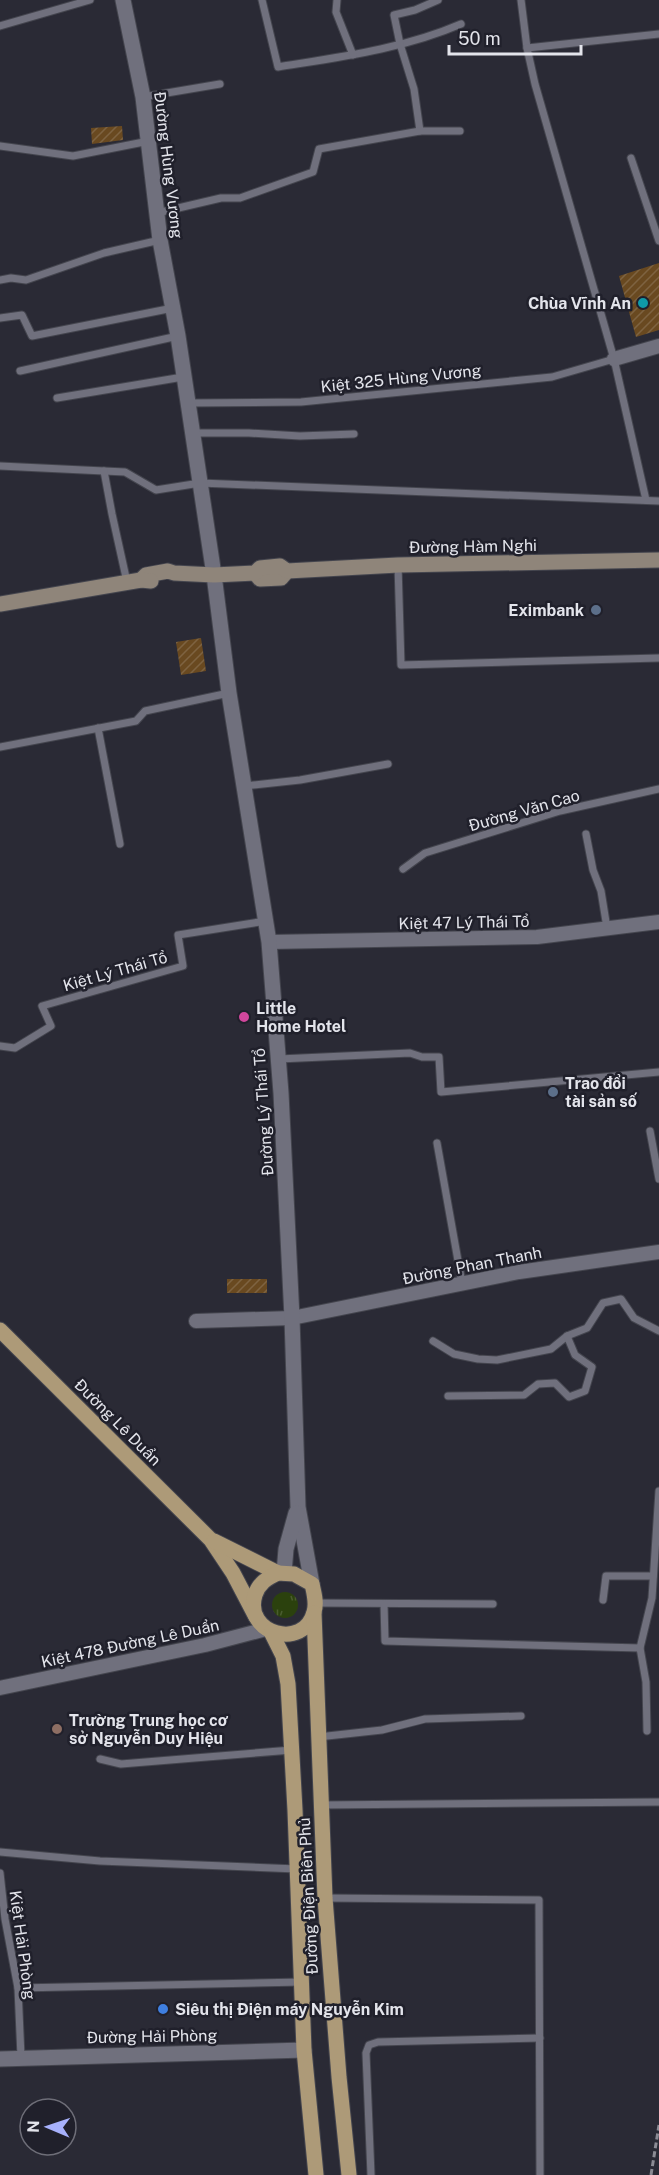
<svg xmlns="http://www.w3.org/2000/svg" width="659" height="2175" font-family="'Public Sans',sans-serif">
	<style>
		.grass { fill: url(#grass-tufts) }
		.building { fill: url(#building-hatch) }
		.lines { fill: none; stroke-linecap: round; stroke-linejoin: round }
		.service-casing { stroke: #44454e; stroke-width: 9 }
		.minor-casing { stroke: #44454e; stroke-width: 16 }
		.tertiary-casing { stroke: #44454e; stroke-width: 17 }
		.secondary-casing { stroke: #44454e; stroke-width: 17 }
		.primary-casing { stroke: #44454e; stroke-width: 17 }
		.path { stroke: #8b8b94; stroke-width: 3; stroke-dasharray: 6 3; stroke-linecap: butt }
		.service { stroke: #70707d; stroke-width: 7 }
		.minor { stroke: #70707d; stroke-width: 14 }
		.tertiary { stroke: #70707d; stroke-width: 15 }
		.secondary { stroke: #8f857a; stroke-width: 15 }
		.primary { stroke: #ad9a78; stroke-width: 15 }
		.culture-dot { fill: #0f9aa8; stroke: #20202b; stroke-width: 2 }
		.service-dot { fill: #5c6f8a; stroke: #20202b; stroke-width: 2 }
		.hotel-dot { fill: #d1479c; stroke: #20202b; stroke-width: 2 }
		.education-dot { fill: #8d6e63; stroke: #20202b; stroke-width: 2 }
		.shop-dot { fill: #3f7fe0; stroke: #20202b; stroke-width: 2 }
		.labels { text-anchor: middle; stroke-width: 5; stroke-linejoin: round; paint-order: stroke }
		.street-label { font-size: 16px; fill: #e3e4eb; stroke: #20202b }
		.poi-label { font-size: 16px; font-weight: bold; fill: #e3e4eb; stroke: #20202b; text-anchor: start }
	</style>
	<defs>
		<pattern id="grass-tufts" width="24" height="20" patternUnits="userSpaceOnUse" patternTransform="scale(1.5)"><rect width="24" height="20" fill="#2b410d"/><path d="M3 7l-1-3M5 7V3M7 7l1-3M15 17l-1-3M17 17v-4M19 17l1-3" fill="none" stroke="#4a5c30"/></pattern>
		<pattern id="building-hatch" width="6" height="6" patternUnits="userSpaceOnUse" patternTransform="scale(1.5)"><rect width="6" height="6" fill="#694920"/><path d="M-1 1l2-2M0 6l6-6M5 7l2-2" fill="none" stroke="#7e6341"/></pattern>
	</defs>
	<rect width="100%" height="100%" fill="#2a2a35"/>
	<!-- grass -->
	<circle class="grass" cx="285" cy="1605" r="13"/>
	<!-- building -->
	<g class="building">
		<path d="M122,126L123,140L92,144L91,128Z"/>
		<path d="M659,263V330L636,337L619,276Z"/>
		<path d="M201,638L206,671L181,675L176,642Z"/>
		<rect x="227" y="1279" width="40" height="14"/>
	</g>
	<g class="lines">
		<defs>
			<g id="service">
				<path d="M262,0L278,67C340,57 403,49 461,24"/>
				<path d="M337,0L336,12L353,55"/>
				<path d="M521,0L527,48L535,84L614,359L646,500"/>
				<path d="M0,26L90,0"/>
				<path d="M527,48L659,34"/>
				<path d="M143,97L220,84"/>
				<path d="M420,131L414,89L400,44L394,15L415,10L438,0"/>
				<path d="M0,146L73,156L149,141"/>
				<path d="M631,158L659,241"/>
				<path d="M157,213L221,198H240L313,172L319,149L420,131H460"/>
				<path d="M0,280L11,278L26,280L104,253L160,240"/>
				<path d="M0,318L22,315L32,336L173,308"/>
				<path d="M20,371L178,336"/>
				<path d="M57,398L183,377"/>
				<path d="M187,403L301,402L552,377L614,359"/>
				<path d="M192,433H249L300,436L354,434"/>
				<path d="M0,466L125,472L156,490L200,483L659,501"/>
				<path d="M104,471L112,514L127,582"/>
				<path d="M398,565L401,665L659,658"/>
				<path d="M98,728L120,844"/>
				<path d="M0,747L136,721L145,711L229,693"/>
				<path d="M244,786L300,780L388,764"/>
				<path d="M586,834L593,870L601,891L607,928"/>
				<path d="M403,869L425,853L560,811L659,789"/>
				<path d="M0,1046L15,1048L51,1026L42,1006L183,966L178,935L266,921"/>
				<path d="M279,1059L410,1053L422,1057H439L441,1092L659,1072"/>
				<path d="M650,1131L659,1179"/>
				<path d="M437,1143L462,1283"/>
				<path d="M433,1341L454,1354L478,1359L497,1360L551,1349L567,1336L587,1328L603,1303L621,1299L634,1318L659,1331"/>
				<path d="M448,1396L524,1395L538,1384L555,1383L569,1397L585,1391L592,1367L575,1355L567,1336"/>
				<path d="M603,1600L606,1576H653"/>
				<path d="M315,1603L493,1604"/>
				<path d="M384,1604L385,1641L640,1648"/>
				<path d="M647,1731L646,1682L640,1648L652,1598L659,1491"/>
				<path d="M318,1737L382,1730L425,1719L521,1716"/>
				<path d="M100,1759L121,1764L292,1750"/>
				<path d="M321,1805L659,1802"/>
				<path d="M0,1852L100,1861L297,1869"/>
				<path d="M0,1873L5,1919L18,1988L21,2057"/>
				<path d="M325,1898L539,1900L540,2175"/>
				<path d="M18,1988L302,1982"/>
				<path d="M371,2175L366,2053L369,2045L378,2042L540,2038"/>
			</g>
			<g id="minor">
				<path d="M614,359L659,346"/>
				<path d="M269,942L537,937L659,922"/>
				<path d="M196,1321L292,1318L519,1272L659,1252"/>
				<path d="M0,1688L205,1645L266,1629"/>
			</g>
			<g id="tertiary">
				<path d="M123,0L143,97L160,240L178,336L214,575L229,693L269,942L281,1093L292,1318L298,1507L312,1584"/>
				<path d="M284,1573L286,1549L296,1513"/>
				<path d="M0,2059L304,2050"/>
			</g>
			<g id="secondary">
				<path d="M255,573L260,579L281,578L287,571"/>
				<path d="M141,580L146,575L168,571L174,573L214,575L255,573L260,568L280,566L287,571L398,565L659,560"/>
				<path d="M0,604L141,580L151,581"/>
			</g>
			<g id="primary">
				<path d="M0,1330L211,1540L233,1573L256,1617"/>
				<path d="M214,1541L278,1573"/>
				<path d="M278,1573L294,1574L312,1584C314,1593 317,1603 314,1612C304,1651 243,1634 255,1595C259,1583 267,1578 278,1573Z"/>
				<path d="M314,1613L325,1898L339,2077L349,2175"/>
				<path d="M271,1632L283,1656L288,1684L295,1810L304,2050L316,2175"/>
			</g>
		</defs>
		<!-- service casing -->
		<use href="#service" class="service-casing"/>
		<!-- minor casing -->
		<use href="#minor" class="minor-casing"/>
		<!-- tertiary casing -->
		<use href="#tertiary" class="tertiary-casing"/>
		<!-- secondary casing -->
		<use href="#secondary" class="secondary-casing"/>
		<!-- primary casing -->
		<use href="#primary" class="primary-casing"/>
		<!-- path -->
		<path class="path" d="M651,2175L659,2125"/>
		<!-- service -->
		<use href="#service" class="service"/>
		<!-- minor -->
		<use href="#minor" class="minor"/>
		<!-- tertiary -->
		<use href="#tertiary" class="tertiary"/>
		<!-- secondary -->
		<use href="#secondary" class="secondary"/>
		<!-- primary -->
		<use href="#primary" class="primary"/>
	</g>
	<!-- markers -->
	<circle class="culture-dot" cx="643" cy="303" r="6"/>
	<g class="service-dot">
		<circle cx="596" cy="610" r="6"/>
		<circle cx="553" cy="1092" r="6"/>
	</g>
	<circle class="hotel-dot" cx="244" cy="1017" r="6"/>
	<circle class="education-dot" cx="57" cy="1729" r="6"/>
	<circle class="shop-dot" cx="163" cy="2009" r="6"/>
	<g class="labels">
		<!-- street labels -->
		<g class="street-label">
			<text transform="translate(169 165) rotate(83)" y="6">Đường Hùng Vương</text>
			<text transform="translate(401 378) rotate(-6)" y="6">Kiệt 325 Hùng Vương</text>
			<text transform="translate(473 546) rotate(-1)" y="6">Đường Hàm Nghi</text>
			<text transform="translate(524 810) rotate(-16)" y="6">Đường Văn Cao</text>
			<text transform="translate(464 922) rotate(-1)" y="6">Kiệt 47 Lý Thái Tổ</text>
			<text transform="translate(115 971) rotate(-16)" y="6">Kiệt Lý Thái Tổ</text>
			<text transform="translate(263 1112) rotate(-94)" y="6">Đường Lý Thái Tổ</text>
			<text transform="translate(472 1265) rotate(-11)" y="6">Đường Phan Thanh</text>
			<text transform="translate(118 1422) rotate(45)" y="6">Đường Lê Duẩn</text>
			<text transform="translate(130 1643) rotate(-12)" y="6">Kiệt 478 Đường Lê Duẩn</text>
			<text transform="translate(308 1896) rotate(-93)" y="6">Đường Điện Biên Phủ</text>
			<text transform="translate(23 1945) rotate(82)" y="6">Kiệt Hải Phòng</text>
			<text transform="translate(152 2036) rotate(-1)" y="6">Đường Hải Phòng</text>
		</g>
		<!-- poi labels -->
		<g class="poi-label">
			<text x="631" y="309" text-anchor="end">Chùa Vĩnh An</text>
			<text x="584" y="616" text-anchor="end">Eximbank</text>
			<text x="256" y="1014">Little<tspan x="256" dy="18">Home Hotel</tspan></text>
			<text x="565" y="1089">Trao đổi<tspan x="565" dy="18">tài sản số</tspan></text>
			<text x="69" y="1726">Trường Trung học cơ<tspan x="69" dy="18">sở Nguyễn Duy Hiệu</tspan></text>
			<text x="175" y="2015">Siêu thị Điện máy Nguyễn Kim</text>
		</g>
	</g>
	<!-- north arrow -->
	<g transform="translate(48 2127) rotate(272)"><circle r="28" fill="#20202b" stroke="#6e6e78" stroke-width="1.5"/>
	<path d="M0-4.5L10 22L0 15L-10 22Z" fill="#a7b1fc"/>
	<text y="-9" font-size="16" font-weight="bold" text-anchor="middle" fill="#e3e4eb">N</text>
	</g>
	<!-- scale -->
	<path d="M449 45v9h132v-9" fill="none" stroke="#e3e4eb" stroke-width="3"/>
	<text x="458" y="45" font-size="18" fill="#e3e4eb" stroke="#20202b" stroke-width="4.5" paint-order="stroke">50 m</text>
</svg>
